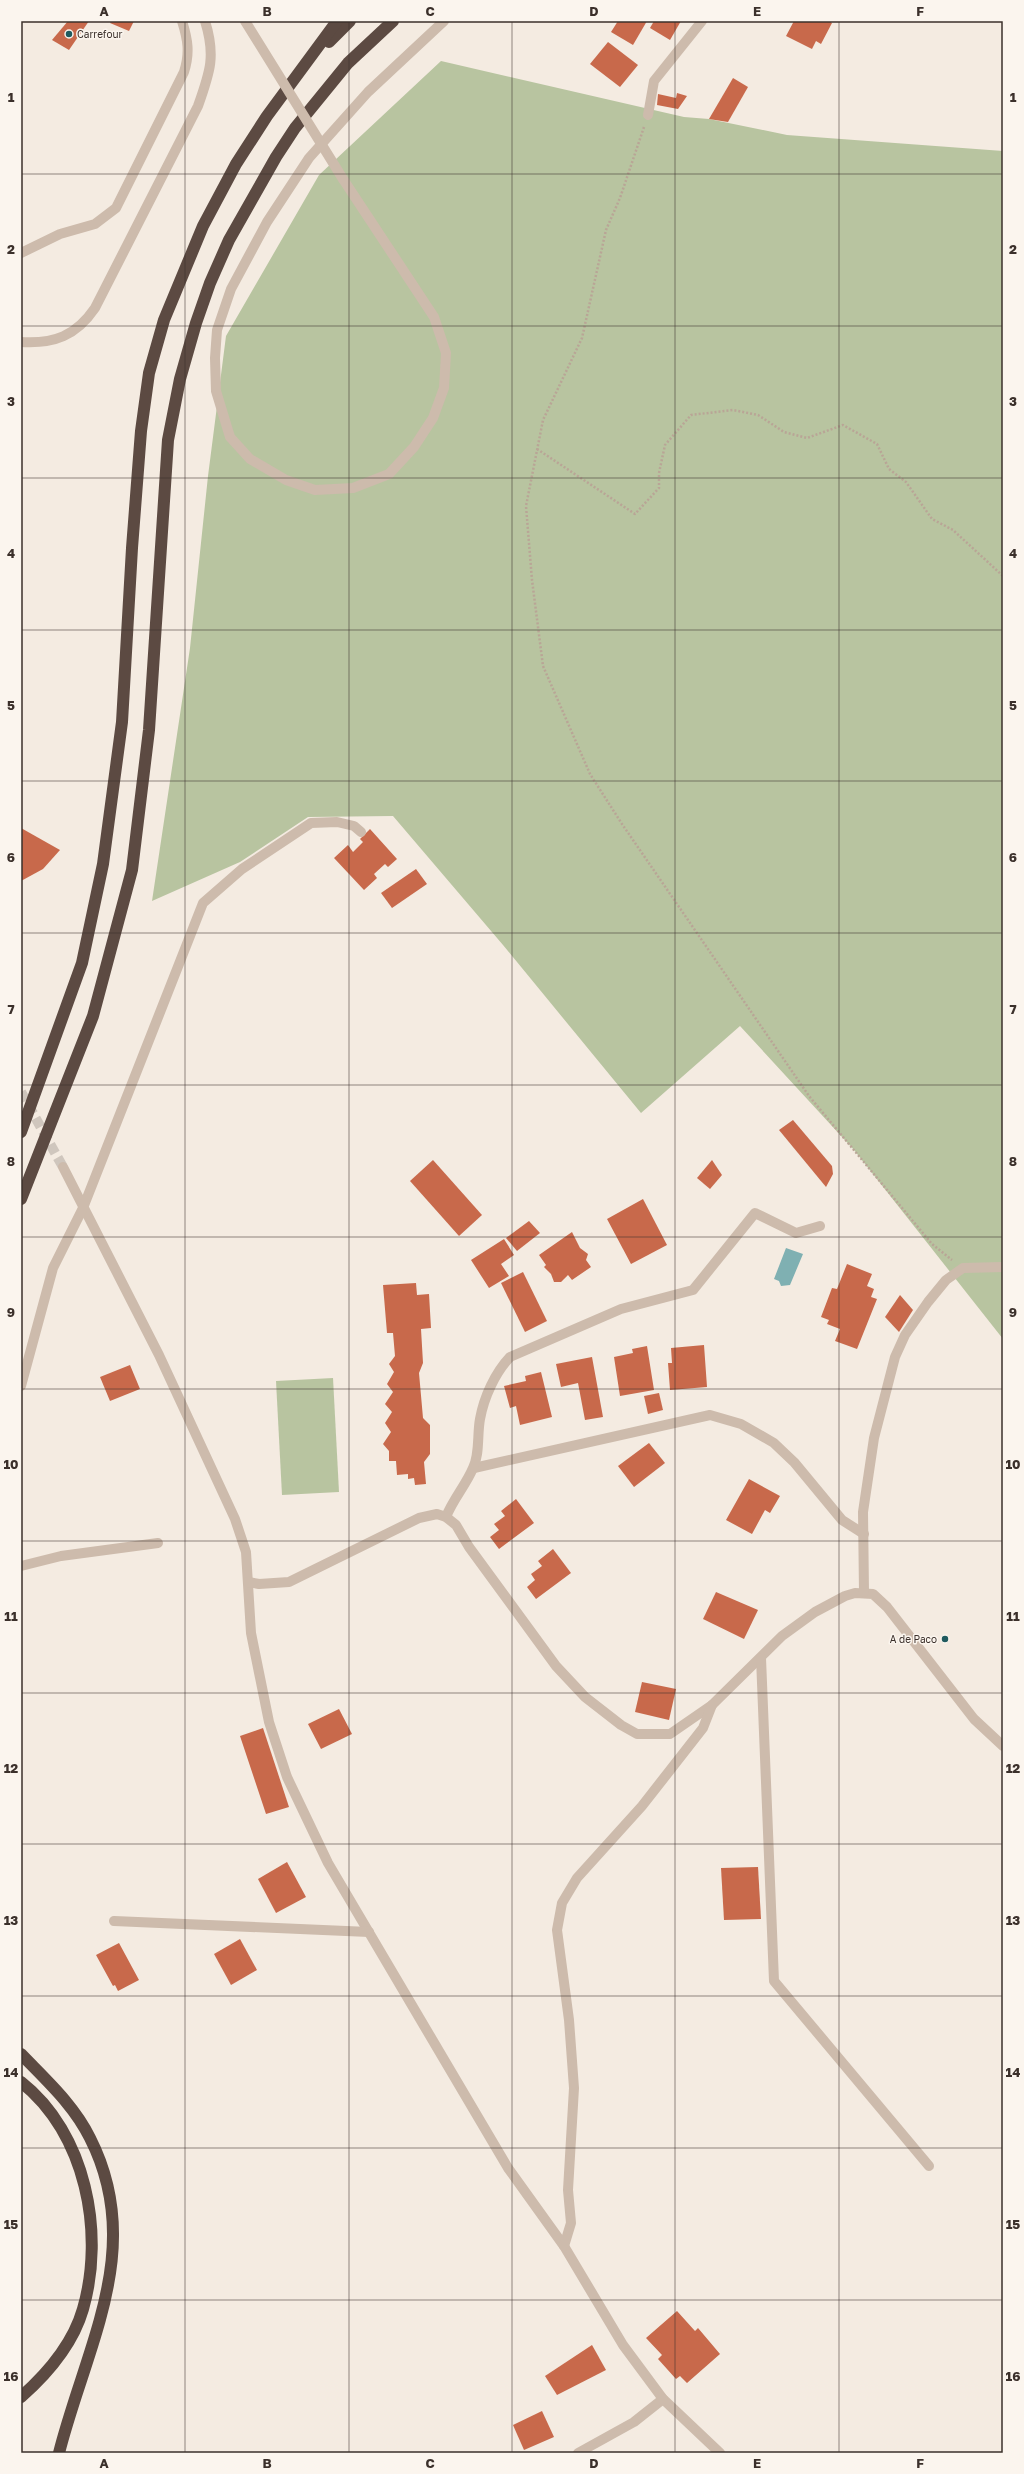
<svg xmlns="http://www.w3.org/2000/svg" width="1024" height="2474" font-family="'Golos Text',sans-serif">
	<style>
		.green { fill: #b8c4a0 }
		.water { fill: #7fb0b2 }
		.building { fill: #c8694b }
		.lines { fill: none; stroke-linecap: round; stroke-linejoin: round }
		.minor-tunnel { stroke: #cfc6bd; stroke-width: 10; stroke-dasharray: 10 5; stroke-linecap: butt }
		.path { stroke: #b9a596; stroke-width: 2.5; stroke-dasharray: 2 2; stroke-linecap: butt }
		.minor { stroke: #cdbbac; stroke-width: 10 }
		.highway { stroke: #5c4a42; stroke-width: 12 }
		.minor-bridge { stroke: #cdbbac; stroke-width: 10 }
		.grid { fill: none; stroke: #3b302b; stroke-width: 1; stroke-opacity: 0.55 }
		.poi-dot { fill: #1f5a5e; stroke: #fbf5ee; stroke-width: 1.5 }
		.labels { text-anchor: middle; stroke-width: 3; stroke-linejoin: round; paint-order: stroke }
		.poi-label { font-size: 10px; fill: #3b302b; stroke: #fbf5ee; text-anchor: start }
		.neatline { fill: none; stroke: #3b302b; stroke-width: 1.5 }
		.grid-label { font-size: 13px; text-anchor: middle; font-weight: bold; fill: #3b302b }
	</style>
	<rect width="100%" height="100%" fill="#f4ebe1"/>
	<!-- green -->
	<g class="green">
		<path d="M441,61L684,117L709,119L787,135L1003,151V1339L854,1150L740,1026L641,1113L503,945L393,816L308,817L240,862L152,901L190,648L208,476L226,336L319,175Z"/>
		<path d="M333,1378L339,1492L282,1495L276,1381Z"/>
	</g>
	<!-- water -->
	<path class="water" d="M786,1248L803,1254L790,1285L781,1286L779,1281L774,1279Z"/>
	<!-- building -->
	<g class="building">
		<path d="M68,21H89L69,50L52,40Z"/>
		<path d="M111,21H134L129,31L110,23Z"/>
		<path d="M618,21H647L633,45L611,32Z"/>
		<path d="M654,21H681L670,40L650,28Z"/>
		<path d="M794,21H829L832,23L821,44L816,41L812,49L786,36Z"/>
		<path d="M608,42L638,65L620,87L590,64Z"/>
		<path d="M733,78L748,87L728,122L709,119Z"/>
		<path d="M677,93L687,96L678,109L657,105L658,94L676,98Z"/>
		<path d="M21,828L60,850L43,869L21,881Z"/>
		<path d="M370,829L397,859L388,867L385,864L374,874L377,878L364,890L334,858L348,845L353,852L363,842L360,839Z"/>
		<path d="M416,869L427,884L392,908L381,893Z"/>
		<path d="M793,1120L832,1166L833,1174L826,1187L779,1130Z"/>
		<path d="M433,1160L482,1215L459,1236L410,1181Z"/>
		<path d="M712,1160L722,1175L710,1189L697,1178Z"/>
		<path d="M643,1199L667,1245L631,1264L607,1219Z"/>
		<path d="M529,1221L540,1233L517,1251L506,1238Z"/>
		<path d="M572,1232L580,1248L588,1254L586,1260L591,1267L572,1280L568,1275L561,1282H554L551,1274L544,1267L546,1265L539,1255Z"/>
		<path d="M504,1239L514,1255L501,1264L509,1276L489,1288L471,1260Z"/>
		<path d="M847,1264L872,1274L867,1286L874,1289L871,1297L877,1299L857,1349L835,1341L840,1329L827,1324L829,1320L821,1317L832,1288L837,1289Z"/>
		<path d="M523,1272L547,1321L525,1332L501,1283Z"/>
		<path d="M416,1283L417,1295L429,1294L431,1328L421,1329L423,1363L419,1373L423,1418L430,1425V1454L424,1462L426,1484L415,1485L414,1478L408,1479V1474L397,1475L396,1461H389V1451L383,1444L391,1432L385,1423L392,1412L385,1404L393,1392L387,1384L394,1372L389,1364L395,1356L393,1333H387L383,1285Z"/>
		<path d="M900,1295L913,1310L899,1332L885,1317Z"/>
		<path d="M704,1345L707,1387L670,1390L668,1363H672L671,1348Z"/>
		<path d="M647,1346L654,1390L620,1396L614,1357L633,1353L632,1349Z"/>
		<path d="M592,1357L603,1417L585,1420L578,1383L561,1387L556,1364Z"/>
		<path d="M130,1365L140,1389L110,1401L100,1377Z"/>
		<path d="M541,1372L552,1417L520,1425L516,1406L510,1408L504,1386L526,1381L525,1376Z"/>
		<path d="M659,1393L663,1410L648,1414L644,1396Z"/>
		<path d="M649,1443L665,1463L634,1487L618,1466Z"/>
		<path d="M749,1479L780,1496L770,1513L765,1510L752,1534L726,1520Z"/>
		<path d="M516,1499L534,1523L499,1549L490,1537L499,1530L494,1524L505,1516L501,1511Z"/>
		<path d="M553,1549L571,1573L536,1599L527,1587L535,1580L531,1574L542,1566L538,1561Z"/>
		<path d="M716,1592L758,1610L744,1639L703,1619Z"/>
		<path d="M642,1682L676,1689L669,1720L635,1712Z"/>
		<path d="M339,1709L352,1734L321,1749L308,1724Z"/>
		<path d="M263,1728L289,1807L266,1814L240,1736Z"/>
		<path d="M287,1862L306,1897L276,1913L258,1879Z"/>
		<path d="M758,1867L761,1919L724,1920L721,1868Z"/>
		<path d="M240,1939L257,1970L231,1985L214,1954Z"/>
		<path d="M119,1943L139,1980L118,1991L115,1985L113,1986L96,1955Z"/>
		<path d="M677,2311L695,2331L698,2328L720,2354L687,2383L680,2376L676,2379L658,2359L662,2355L646,2338Z"/>
		<path d="M592,2345L606,2370L557,2395L545,2376Z"/>
		<path d="M542,2411L554,2437L524,2450L513,2425Z"/>
	</g>
	<g class="lines">
		<!-- minor-tunnel -->
		<path class="minor-tunnel" d="M21,1092L63,1167"/>
		<!-- path -->
		<g class="path">
			<path d="M644,127L620,198L606,230L582,338L543,420L526,506L532,580L543,666L590,774L622,824L809,1096L932,1244L952,1260"/>
			<path d="M537,449L635,514L659,488V473L665,445L691,415L733,410L758,415L784,432L807,438L843,425L877,444L889,469L906,482L932,519L953,530L1003,576"/>
		</g>
		<!-- minor -->
		<g class="minor">
			<path d="M648,115L654,81L702,21"/>
			<path d="M343,179L434,317L446,353L444,388L433,418L414,447L389,474L353,488L315,490L286,480L250,459L230,437L216,391L215,358L217,330L231,289L267,222L309,158L368,92L444,21"/>
			<path d="M21,253L60,234L95,224L116,208L184,72C190,53 188,40 182,21"/>
			<path d="M21,342C54,344 76,336 95,308L198,106C210,72 216,56 205,21"/>
			<path d="M63,1167L159,1355L235,1519L246,1552L251,1633L269,1722L287,1777L328,1863L508,2168L564,2246L623,2345L663,2399L720,2453"/>
			<path d="M21,1386L53,1268L83,1208L203,903L242,869L311,823L337,822L354,826L361,832"/>
			<path d="M474,1468L710,1415L741,1424L774,1443L794,1462L842,1520L864,1534"/>
			<path d="M446,1517C453,1499 466,1485 473,1468C480,1454 477,1435 480,1419C484,1397 495,1373 510,1357L621,1309L693,1290L755,1213L796,1233L820,1226"/>
			<path d="M21,1566L61,1556L158,1543"/>
			<path d="M248,1582L259,1584L289,1582L419,1518L437,1514L446,1517L456,1525L469,1547L556,1666L585,1697L621,1725L637,1734H670L712,1705L782,1636L815,1612L845,1596L855,1593L873,1594L887,1607L974,1719L1003,1746"/>
			<path d="M864,1592L863,1512L874,1438L895,1357L905,1335L928,1302L946,1280L963,1268L1003,1267"/>
			<path d="M761,1658L774,1981L929,2166"/>
			<path d="M114,1921L369,1932"/>
			<path d="M564,2246L571,2223L568,2190L574,2088L569,2020L557,1930L562,1903L577,1878L642,1806L703,1728L712,1705"/>
			<path d="M578,2453L634,2422L663,2399"/>
		</g>
		<!-- highway -->
		<g class="highway">
			<path d="M329,42L350,21"/>
			<path d="M21,1132L82,963L103,864L122,722L132,548L141,431L149,373L164,320L203,226L236,164L267,116L337,21"/>
			<path d="M21,1199L93,1016L132,870L149,730L168,440L180,379L196,323L210,283L229,240L276,157L295,128L348,63L393,21"/>
			<path d="M21,2054C46,2080 74,2105 90,2138C146,2248 86,2346 59,2453"/>
			<path d="M21,2082C86,2133 105,2233 83,2309C73,2344 47,2374 21,2397"/>
		</g>
		<!-- minor-bridge -->
		<path class="minor-bridge" d="M245,21L343,179"/>
	</g>
	<!-- grid -->
	<path class="grid" d="M185,21V2453M349,21V2453M512,21V2453M675,21V2453M839,21V2453M21,174H1003M21,326H1003M21,478H1003M21,630H1003M21,781H1003M21,933H1003M21,1085H1003M21,1237H1003M21,1389H1003M21,1541H1003M21,1693H1003M21,1844H1003M21,1996H1003M21,2148H1003M21,2300H1003"/>
	<!-- markers -->
	<g class="poi-dot">
		<circle cx="69" cy="34" r="4"/>
		<circle cx="945" cy="1639" r="4"/>
	</g>
	<g class="labels">
		<!-- poi labels -->
		<g class="poi-label">
			<text x="77" y="38">Carrefour</text>
			<text x="937" y="1643" text-anchor="end">A de Paco</text>
		</g>
	</g>
	<!-- border -->
	<rect width="1024" height="2474" fill="none" stroke="#fbf5ee" stroke-width="44"/>
	<rect x="22" y="22" width="980" height="2430" class="neatline"/>
	<g class="grid-label">
		<text x="104" y="16">A</text>
		<text x="267" y="16">B</text>
		<text x="430" y="16">C</text>
		<text x="594" y="16">D</text>
		<text x="757" y="16">E</text>
		<text x="920" y="16">F</text>
		<text x="11" y="102">1</text>
		<text x="1013" y="102">1</text>
		<text x="11" y="254">2</text>
		<text x="1013" y="254">2</text>
		<text x="11" y="406">3</text>
		<text x="1013" y="406">3</text>
		<text x="11" y="558">4</text>
		<text x="1013" y="558">4</text>
		<text x="11" y="710">5</text>
		<text x="1013" y="710">5</text>
		<text x="11" y="862">6</text>
		<text x="1013" y="862">6</text>
		<text x="11" y="1014">7</text>
		<text x="1013" y="1014">7</text>
		<text x="11" y="1166">8</text>
		<text x="1013" y="1166">8</text>
		<text x="11" y="1317">9</text>
		<text x="1013" y="1317">9</text>
		<text x="11" y="1469">10</text>
		<text x="1013" y="1469">10</text>
		<text x="11" y="1621">11</text>
		<text x="1013" y="1621">11</text>
		<text x="11" y="1773">12</text>
		<text x="1013" y="1773">12</text>
		<text x="11" y="1925">13</text>
		<text x="1013" y="1925">13</text>
		<text x="11" y="2077">14</text>
		<text x="1013" y="2077">14</text>
		<text x="11" y="2229">15</text>
		<text x="1013" y="2229">15</text>
		<text x="11" y="2381">16</text>
		<text x="1013" y="2381">16</text>
		<text x="104" y="2468">A</text>
		<text x="267" y="2468">B</text>
		<text x="430" y="2468">C</text>
		<text x="594" y="2468">D</text>
		<text x="757" y="2468">E</text>
		<text x="920" y="2468">F</text>
	</g>
</svg>
